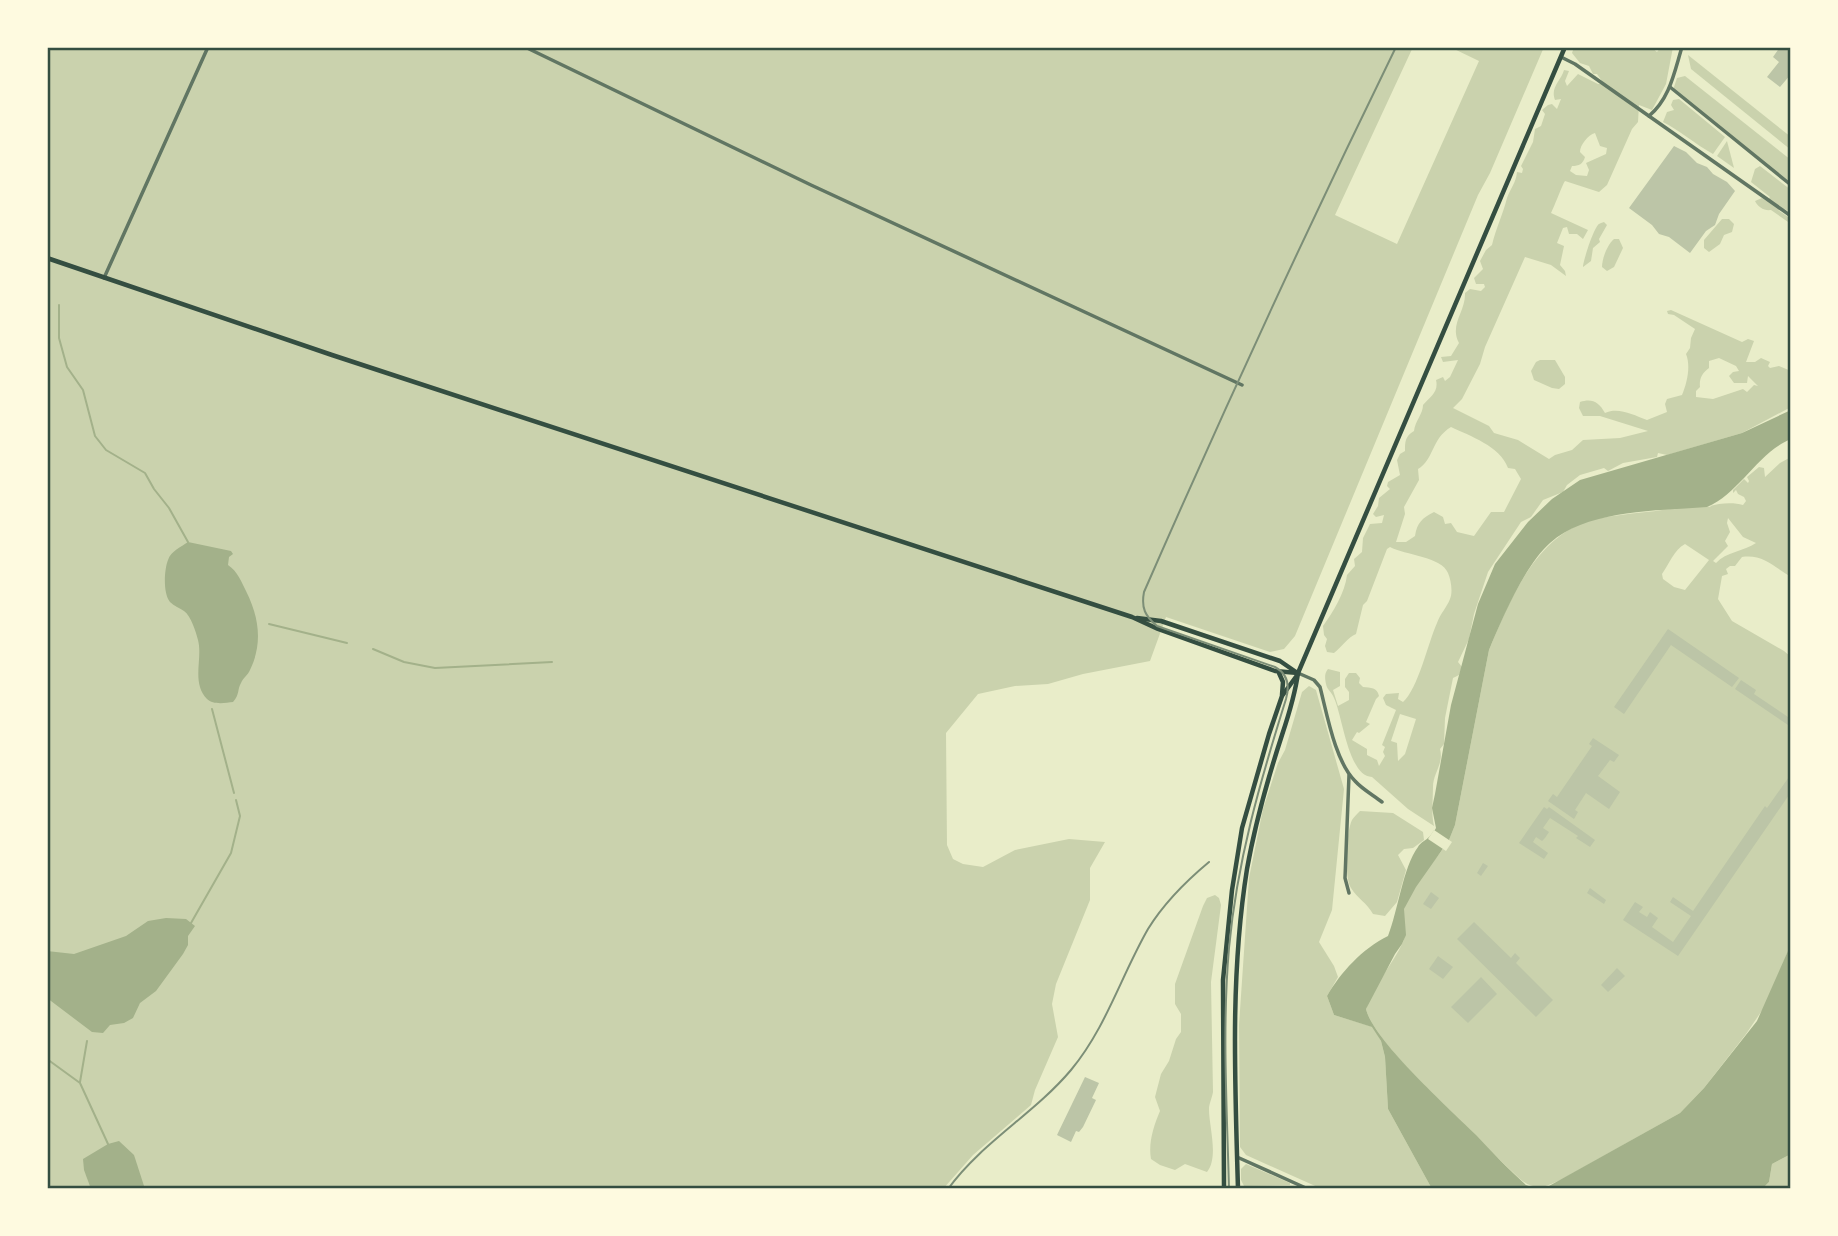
<svg xmlns="http://www.w3.org/2000/svg" width="1838" height="1236" font-family="Montserrat,sans-serif">
	<style>
		.green { fill: #cad2ad; fill-rule: evenodd }
		.water { fill: #a3b18a }
		.pier { fill: #e9edc9 }
		.lines { fill: none; stroke-linecap: round; stroke-linejoin: round }
		.stream { stroke: #a3b18a; stroke-width: 2 }
		.building { fill: #bcc5a7 }
		.minor { stroke: #617663; stroke-width: 3.5 }
		.tertiary { stroke: #617663; stroke-width: 3.5 }
		.secondary { stroke: #344e41; stroke-width: 4.5 }
		.tram { stroke: #7c8e77; stroke-width: 2 }
		.rail { stroke: #7c8e77; stroke-width: 2 }
		.neatline { fill: none; stroke: #344e41; stroke-width: 2.5 }
	</style>
	<rect width="100%" height="100%" fill="#e9edc9"/>
	<!-- green -->
	<g class="green">
		<path d="M47,47H1413L1335,215L1397,244L1479,61L1450,47H1544L1490,173L1478,195L1295,636L1284,649L1270,652L1166,617L1150,661L1083,674L1048,684L1015,686L978,694L946,733L947,845L953,859L963,864L983,867L1015,850L1069,839L1105,842L1090,868V900L1056,984L1052,1004L1058,1037L1035,1090L1031,1105L973,1155L943,1189H47Z"/>
		<path d="M1574,47H1651L1657,52L1661,47H1673L1666,84L1652,110L1639,105L1638,122L1632,129L1607,185L1599,192L1565,181C1563,183 1553,210 1551,213L1588,230L1583,239L1577,234H1569L1567,227L1563,228L1557,243L1564,246L1560,265L1565,271L1566,276L1551,265L1525,257L1485,347L1480,364L1462,399L1453,408L1489,426L1494,433L1518,440L1549,459L1555,455L1572,450L1583,440L1620,438L1648,431L1600,416H1583L1579,408L1580,402C1592,398 1599,402 1605,413C1619,407 1633,415 1647,420L1667,412L1665,404L1667,399L1682,395C1687,383 1691,366 1686,354L1690,348L1691,338L1695,329L1674,315L1668,314L1667,311L1671,310L1742,342L1748,339L1754,341L1746,362H1755L1761,358L1770,362L1768,366L1770,368L1779,366L1791,371V407L1742,433L1667,455L1658,453L1657,457L1623,463L1608,471L1604,468L1580,475L1567,485L1563,492L1543,500L1531,517L1521,522L1488,572L1474,614L1469,639L1458,662L1462,667L1459,675L1453,678L1445,718L1444,744L1440,749C1444,764 1433,773 1433,787C1433,800 1431,813 1434,826L1408,809L1372,777C1348,776 1343,717 1334,698C1332,692 1327,690 1326,684C1325,678 1324,674 1328,669L1340,672V686L1333,690L1338,706L1349,700V692L1345,687V679L1349,673H1356L1360,678L1359,683L1363,687C1371,688 1377,687 1379,696L1376,699L1366,722L1370,724L1359,733L1357,732L1352,740L1367,749V755L1377,760L1379,766L1385,756L1383,752L1385,747L1382,745L1396,710L1386,705L1383,698L1386,694L1399,693L1398,699L1403,702C1418,689 1428,643 1437,623C1440,614 1447,607 1450,599C1453,592 1451,580 1448,573C1442,557 1405,555 1390,547L1387,549L1367,601L1363,605L1356,634C1348,637 1341,648 1334,653L1327,652L1325,646L1327,639L1324,635L1323,626C1333,612 1345,593 1347,575L1355,566L1354,559L1362,552L1363,538L1370,524L1382,523L1384,515L1376,517L1373,514L1378,506L1379,498L1390,489L1387,486L1388,482L1400,475L1397,460L1400,454L1405,451C1405,442 1405,436 1414,431C1415,421 1423,414 1423,405C1430,397 1439,392 1436,380L1443,377L1445,381L1450,377L1458,360L1443,362L1441,357L1451,356L1459,343C1449,325 1466,311 1465,293L1470,289L1481,291L1485,287L1484,284H1476L1474,278L1483,269L1480,261L1486,250L1492,245C1496,228 1503,214 1507,198C1510,189 1516,183 1517,172L1522,173L1523,169L1521,166L1533,142L1535,129L1541,126L1545,114L1542,110L1548,105L1552,104L1557,109L1561,99L1555,100C1550,87 1561,81 1564,70L1569,71L1565,81L1567,86L1578,74L1598,84H1604L1597,74H1593L1589,66L1580,63L1572,53ZM1595,133L1600,146L1607,148L1606,154L1586,163L1589,170L1587,176L1576,175L1570,171L1572,166C1579,166 1583,164 1585,157L1580,152C1580,145 1588,135 1595,133ZM1719,358L1736,366L1739,371L1733,372L1729,376L1734,383H1747L1748,376L1758,386L1754,385L1747,392L1743,389L1713,399L1696,397V391L1700,387C1699,379 1702,373 1709,368V361ZM1451,427C1470,436 1500,446 1508,468L1515,469L1521,479L1504,512H1491L1474,536L1457,532L1451,523L1445,524L1443,517L1434,512C1422,518 1417,523 1415,536L1406,542H1396L1405,514L1404,507L1419,480L1418,469C1434,460 1431,439 1451,427ZM1400,714L1416,719L1405,754L1398,761L1397,743L1391,741Z"/>
		<path d="M1688,55L1791,137V150L1691,69Z"/>
		<path d="M1685,76L1791,160V184L1673,90L1677,78Z"/>
		<path d="M1679,99L1725,137L1713,154C1695,144 1679,130 1663,122L1667,112L1674,110L1671,105L1673,100Z"/>
		<path d="M1727,141L1734,168L1717,156Z"/>
		<path d="M1760,166L1791,190V212L1784,209L1782,211L1778,210L1791,219V224L1771,210C1764,211 1758,207 1755,201L1762,198L1767,201L1770,197L1751,182L1755,169Z"/>
		<path d="M1722,219H1729L1734,224L1732,232L1724,235L1720,244L1709,252L1704,248V240Z"/>
		<path d="M1604,222L1607,225L1599,239L1600,242L1593,248L1591,261L1583,267C1583,261 1594,227 1599,224C1600,223 1602,223 1604,222Z"/>
		<path d="M1614,239H1619L1623,248L1614,267L1607,271L1602,267C1602,259 1607,245 1614,239Z"/>
		<path d="M1540,360H1555L1565,377V384L1559,389L1552,388L1534,380L1531,371L1536,362Z"/>
		<path d="M1791,457V520L1788,524H1791L1789,541L1791,577C1774,567 1763,554 1742,557L1735,566H1730L1726,569L1728,574L1722,576L1718,599L1732,621L1784,651L1791,657V944L1765,1006L1746,1034L1704,1088L1680,1113L1566,1177C1549,1186 1535,1193 1519,1178C1487,1147 1374,1045 1366,1009C1374,984 1393,964 1403,942C1408,931 1402,920 1404,909C1408,890 1431,865 1443,849L1428,839L1434,830L1449,840L1455,825L1489,650C1509,602 1534,539 1588,521C1606,516 1628,514 1646,512C1667,510 1691,505 1711,507L1710,506C1719,503 1734,502 1743,505L1746,501L1744,497L1738,494L1736,490L1733,493V490L1744,479L1748,483L1749,481L1747,477L1759,467L1764,468L1765,477L1780,463ZM1728,518L1743,537L1756,543C1744,551 1726,552 1716,563L1713,561L1728,546L1725,541L1730,532L1727,523ZM1685,544L1709,560L1685,590L1674,587L1663,579L1662,574C1669,564 1674,550 1685,544Z"/>
		<path d="M1309,686L1316,690L1344,789L1332,910L1319,942L1334,966L1338,977L1327,996L1334,1015L1373,1027L1381,1041L1385,1057L1388,1109L1432,1189H1322L1246,1155L1240,1147L1239,1025L1249,878L1263,809L1278,763L1285,750L1302,692Z"/>
		<path d="M1360,811L1393,813L1423,832L1424,840L1413,848L1404,849L1398,855L1406,870L1397,902L1385,916L1373,914C1367,903 1357,898 1351,888C1344,877 1346,832 1352,820C1354,817 1357,814 1360,811Z"/>
		<path d="M1215,895L1219,898L1221,905L1211,982L1213,1092C1212,1098 1209,1104 1209,1109C1209,1127 1219,1157 1207,1172L1185,1164L1175,1170L1160,1165L1151,1159C1148,1143 1154,1125 1160,1111L1155,1097L1161,1074L1169,1061L1176,1039L1181,1032V1014L1175,1004V984L1203,906L1207,898Z"/>
		<path d="M1791,1154V1189H1762L1769,1182L1772,1164Z"/>
		<path d="M1246,1164L1290,1183V1185L1244,1186L1241,1180V1169Z"/>
	</g>
	<!-- water -->
	<g class="water">
		<path d="M1791,410V439C1757,453 1740,493 1707,507C1659,511 1588,509 1550,543C1525,565 1502,619 1489,650L1455,825L1449,840L1416,887L1404,909L1406,935L1402,944L1395,954L1366,1009C1373,1040 1450,1109 1476,1135C1492,1152 1508,1169 1526,1185L1534,1188L1549,1186L1680,1113L1704,1088L1757,1021L1791,944V1154L1772,1164L1769,1182L1762,1189H1432L1388,1109L1385,1057L1381,1041L1372,1027L1334,1015L1327,996C1341,972 1362,949 1388,936C1398,911 1403,867 1418,847C1423,839 1429,841 1436,828L1432,808L1435,794L1451,705L1478,604L1495,564L1528,522L1552,499L1580,480L1742,433Z"/>
		<path d="M188,542L231,551L233,554L229,557L228,565C238,572 241,581 246,591C259,617 263,643 250,670C248,675 243,678 241,683C237,690 240,694 233,702C225,703 213,705 207,699C191,682 203,659 198,640C196,632 191,616 184,611C180,608 174,606 170,602C163,594 164,570 168,560C171,551 181,547 188,542Z"/>
		<path d="M166,918L186,919L195,926L188,936V945L183,954L156,991L140,1003L133,1018L124,1023L110,1025L103,1033L92,1032L47,998V951L74,954L126,936L148,921Z"/>
		<path d="M119,1141L134,1155L145,1189H91L84,1170L83,1159L108,1144Z"/>
	</g>
	<!-- pier -->
	<path class="pier" d="M1434,830L1452,842L1446,851L1428,839Z"/>
	<g class="lines">
		<!-- stream -->
		<g class="stream">
			<path d="M59,305V338L67,367L83,390L95,436L106,450L145,473L154,489L169,508L188,542"/>
			<path d="M269,624L347,643"/>
			<path d="M373,649L404,662L435,668L552,662"/>
			<path d="M212,709L234,793"/>
			<path d="M191,923L231,853L240,816L236,800"/>
			<path d="M47,1059L80,1083L108,1144"/>
			<path d="M80,1082L87,1041"/>
		</g>
	</g>
	<!-- building -->
	<g class="building">
		<path d="M1780,47H1791V74L1780,87L1767,77L1779,62L1773,57Z"/>
		<path d="M1674,146L1686,152L1697,163L1707,167L1713,174L1727,182L1735,191L1719,214L1715,225L1706,231L1690,253L1669,237L1659,234L1652,225L1629,208Z"/>
		<path d="M1668,629L1739,678L1732,687L1671,645L1624,714L1614,707Z"/>
		<path d="M1741,680L1756,690L1754,694L1788,717L1791,713V727L1735,689Z"/>
		<path d="M1593,738L1619,755L1614,762L1610,760L1598,776L1620,792L1609,809L1586,793L1575,810L1578,812L1574,819L1548,801L1553,794L1557,797L1592,746L1589,744Z"/>
		<path d="M1791,774V797L1789,795L1678,956L1623,920L1635,902L1643,907L1639,912L1647,917L1650,912L1658,918L1652,927L1673,942L1691,916L1670,902L1673,897L1693,911L1765,806L1767,808Z"/>
		<path d="M1544,807L1547,809L1549,807L1595,840L1590,847L1576,838L1578,836L1550,818L1543,828L1549,832L1545,838L1542,841L1536,837L1533,842L1548,853L1544,859L1519,843Z"/>
		<path d="M1483,863L1488,866L1481,876L1477,873Z"/>
		<path d="M1590,888L1606,900L1604,904L1587,893Z"/>
		<path d="M1431,892L1439,898L1431,909L1423,904Z"/>
		<path d="M1474,922L1511,958L1515,953L1520,958L1516,963L1553,1000L1536,1017L1457,939Z"/>
		<path d="M1438,956L1453,967L1443,979L1429,969Z"/>
		<path d="M1617,968L1625,976L1608,992L1601,985Z"/>
		<path d="M1481,977L1497,994L1468,1023L1451,1007Z"/>
		<path d="M1085,1077L1099,1083L1092,1098L1096,1100L1083,1127L1079,1132L1076,1131L1071,1142L1057,1135Z"/>
	</g>
	<g class="lines">
		<!-- minor -->
		<g class="minor">
			<path d="M525,47L811,185L1242,385"/>
			<path d="M1561,57L1575,64L1791,216"/>
			<path d="M1670,87L1791,185"/>
			<path d="M1649,116C1670,98 1674,73 1682,47"/>
			<path d="M1298,673L1314,680L1320,687C1327,714 1335,761 1355,781C1362,789 1373,795 1382,802"/>
			<path d="M1349,775L1345,878L1349,893"/>
		</g>
		<!-- tertiary -->
		<g class="tertiary">
			<path d="M104,278L208,47"/>
			<path d="M1237,1157L1308,1189"/>
		</g>
		<!-- secondary -->
		<g class="secondary">
			<path d="M47,258L332,355L1132,617L1158,629L1275,671L1298,673"/>
			<path d="M1137,618L1161,621L1280,661L1296,672"/>
			<path d="M1279,673L1283,682L1282,695"/>
			<path d="M1224,1189L1223,980L1232,890L1242,828L1269,734L1282,696L1298,674"/>
			<path d="M1238,1189C1235,1082 1230,975 1247,869C1255,824 1268,778 1282,735C1289,714 1295,695 1298,673L1565,47"/>
		</g>
		<!-- tram -->
		<path class="tram" d="M1229,1189C1227,1109 1222,1028 1229,948C1237,861 1260,782 1286,699C1290,685 1288,674 1275,667L1157,626C1145,616 1141,608 1144,592C1224,409 1308,227 1396,47"/>
		<!-- rail -->
		<path class="rail" d="M948,1189C982,1142 1034,1114 1071,1070C1106,1028 1121,976 1148,929C1164,903 1185,882 1209,862"/>
	</g>
	<!-- border -->
	<rect width="1838" height="1236" fill="none" stroke="#fefae0" stroke-width="98"/>
	<rect x="49" y="49" width="1740" height="1138" class="neatline"/>
</svg>
